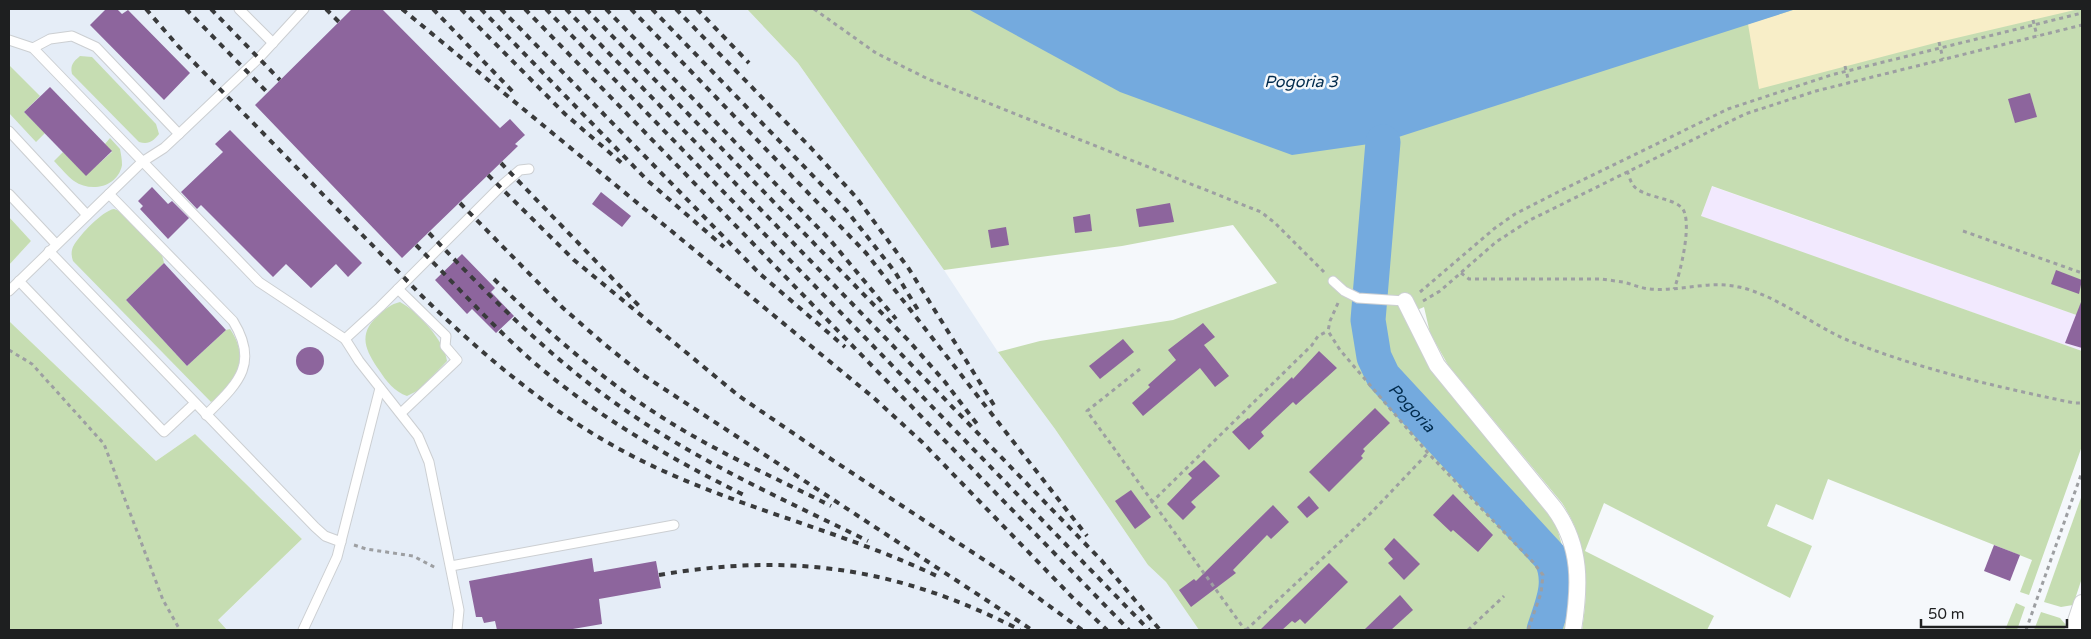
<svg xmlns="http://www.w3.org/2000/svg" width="2091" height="639" font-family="'Varela Round',sans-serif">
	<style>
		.commercial { fill: #f2e9fe }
		.built { fill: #e5edf7 }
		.green { fill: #c6ddb2 }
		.sand { fill: #f8eec8 }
		.water { fill: #74aade }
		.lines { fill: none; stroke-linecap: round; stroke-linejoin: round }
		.river { stroke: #74aade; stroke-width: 35 }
		.building { fill: #8d659d }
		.service-casing { stroke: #cccfd2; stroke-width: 11 }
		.minor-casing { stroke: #cccfd2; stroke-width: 18 }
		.path { stroke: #9d9fa2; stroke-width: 3; stroke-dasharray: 4 4; stroke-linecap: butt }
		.service { stroke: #fff; stroke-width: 9 }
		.minor { stroke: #fff; stroke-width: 16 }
		.rail { stroke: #393a3b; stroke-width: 4; stroke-dasharray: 6 6; stroke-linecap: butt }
		.labels { text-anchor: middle; stroke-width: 5; stroke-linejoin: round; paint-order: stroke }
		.water-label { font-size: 16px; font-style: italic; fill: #012b4d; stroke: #f5f8fb }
	</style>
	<rect width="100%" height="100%" fill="#f5f8fb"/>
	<!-- commercial -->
	<path class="commercial" d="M1711,186L2082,317V351L1701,217Z"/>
	<!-- built -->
	<path class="built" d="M9,9H747L798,63L944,270L998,352L1055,429L1148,565L1166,582L1199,630H227L217,621L302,539L195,434L156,461L9,321V265L31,241L9,217Z"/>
	<!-- green -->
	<g class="green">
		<path d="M747,9H2082V317L1712,186L1701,216L2082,351V446L2029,595L2020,592L2032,560L1828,479L1813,520L1776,504L1767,526L1812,546L1790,598L1604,503L1585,551L1714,616L1707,630H1582C1589,584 1589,544 1562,503L1448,365L1430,333L1424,307L1403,316L1430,368L1556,524L1569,570L1571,589L1565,630H1199L1166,582L1148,565L1055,429L998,352L1040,341L1173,320L1277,283L1233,225L1122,246L944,270L798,63Z"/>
		<path d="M80,56L92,57L156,124L159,134C153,141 149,145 139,142L72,74C70,65 73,62 80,56Z"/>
		<path d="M9,65L40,96L24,112L45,133L36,142L9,113Z"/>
		<path d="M110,138L120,149C121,154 122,160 122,165C118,187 91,193 74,181C67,176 61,168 54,161L63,152L86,175L112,152L105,144Z"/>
		<path d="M114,209L122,212L162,255L164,263L126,300L187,366L226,330L230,329C250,359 237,378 214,400L211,402L73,261C71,255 71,250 74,245C80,235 102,211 114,209Z"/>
		<path d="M9,217L31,241L9,265Z"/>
		<path d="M400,302C417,311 445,341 447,361L419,390L407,396C395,392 386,381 379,370C366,351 357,334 378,316C385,309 391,304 400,302Z"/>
		<path d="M9,321L156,461L195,434L302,539L218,620L227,630H9Z"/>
		<path d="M2082,495V578L2073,605L2061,607L2044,602Z"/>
		<path d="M2016,603L2025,607L2017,630H2005Z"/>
		<path d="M2041,612L2060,618L2066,625L2064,630H2034Z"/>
	</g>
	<!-- sand -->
	<path class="sand" d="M1796,9H2079L1935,43L1759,89L1748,24Z"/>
	<!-- water -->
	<path class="water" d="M968,9H1796L1383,142L1292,155L1120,92Z"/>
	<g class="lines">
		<!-- river -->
		<path class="river" id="s1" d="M1383,142L1368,320L1374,357L1383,376L1551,558C1563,583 1552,605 1544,630"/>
	</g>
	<!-- building -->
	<g class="building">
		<path d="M106,9H117L122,14L128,10L190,73L164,100L90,25Z"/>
		<path d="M352,9H382L500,128L510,119L525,135L515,144L518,146L402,258L255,105Z"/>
		<path d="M50,87L112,151L86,176L24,112Z"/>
		<path d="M2030,93L2037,117L2015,123L2008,99Z"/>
		<path d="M230,130L362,263L348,277L336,264L311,288L286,264L273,277L201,205L197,209L181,192L223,152L215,144Z"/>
		<path d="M152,187L168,204L172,201L189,218L168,239L140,209L143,206L138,201Z"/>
		<path d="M601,192L631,216L622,227L592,204Z"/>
		<path d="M1170,203L1174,222L1139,227L1136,209Z"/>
		<path d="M1090,214L1092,231L1075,233L1073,217Z"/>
		<path d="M1006,227L1009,245L991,248L988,230Z"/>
		<path d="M462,254L495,288L491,292L514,316L496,333L472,309L467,314L435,280Z"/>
		<path d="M164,263L226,330L187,366L126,300Z"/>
		<path d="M2056,270L2082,280L2079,294L2051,284Z"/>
		<path d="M2081,302H2082V348L2065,343Z"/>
		<path d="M1203,323L1215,337L1204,345L1229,376L1215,387L1200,368L1143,416L1132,403L1150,387L1148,385L1176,360L1168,350Z"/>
		<path d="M1123,339L1134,352L1100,379L1089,366Z"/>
		<circle cx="310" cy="361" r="14"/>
		<path d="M1319,351L1337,368L1296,405L1293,402L1261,432L1264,436L1249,450L1232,432L1248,418L1249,419L1292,377L1293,379Z"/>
		<path d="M1375,408L1390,423L1363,449L1365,451L1361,456L1363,458L1329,492L1309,472Z"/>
		<path d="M1204,460L1220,476L1191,502L1196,507L1183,520L1167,504L1192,478L1188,474Z"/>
		<path d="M1131,490L1151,517L1135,529L1115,501Z"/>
		<path d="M1453,494L1493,535L1478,552L1453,530L1451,532L1433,515Z"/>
		<path d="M1309,496L1319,508L1307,518L1297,507Z"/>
		<path d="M1273,505L1289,522L1271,539L1267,535L1233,570L1236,573L1191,607L1179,590L1194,579L1196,581Z"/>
		<path d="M1394,538L1420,564L1404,580L1388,563L1393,559L1384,549Z"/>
		<path d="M1994,545L2020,555L2010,581L1984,571Z"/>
		<path d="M592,558L594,572L656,561L661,588L599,599L602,624L567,630H497L495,621L484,623L482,617H476L469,581Z"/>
		<path d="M1329,563L1348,582L1305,624L1300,619L1295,623L1292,621L1282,630H1260Z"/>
		<path d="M1400,595L1413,610L1391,630H1364Z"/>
	</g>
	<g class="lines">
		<defs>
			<g id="service">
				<path d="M239,9L273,43"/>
				<path d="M9,40L33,48L259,282L345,339L380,307L500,187L520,170L529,169"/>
				<path d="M33,48L50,39L72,36L96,47L179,134"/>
				<path d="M9,131L87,215"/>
				<path d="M9,194L56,244"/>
				<path d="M109,194L233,321C260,365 237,384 206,415"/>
				<path d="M49,251L315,527L325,536L341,542"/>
				<path d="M19,281L164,432L195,403"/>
				<path d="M1333,281L1344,291L1358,298L1405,301"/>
				<path d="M398,289L446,336L445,346L457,360L401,413"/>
				<path d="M9,291L142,162L164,148L179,134L259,58L304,9"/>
				<path d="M345,339L359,361L418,436L429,462L459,610L457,630"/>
				<path d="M451,566L674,525"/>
				<path d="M303,630L337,557L380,388"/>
			</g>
			<g id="minor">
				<path d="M1405,301L1437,365L1554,508C1582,546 1580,586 1573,630"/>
				<path d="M2073,630L2082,603"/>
			</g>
		</defs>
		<!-- service casing -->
		<use href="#service" class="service-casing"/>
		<!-- minor casing -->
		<use href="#minor" class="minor-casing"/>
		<!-- path -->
		<g class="path">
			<path d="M814,9L876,53L928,79L1261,212L1275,223L1324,272"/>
			<path d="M2033,20L2037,36"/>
			<path d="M1939,42L1943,59"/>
			<path d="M1845,66L1849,83"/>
			<path d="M1627,171C1629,175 1630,181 1633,185C1641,197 1670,197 1681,207C1694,218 1680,275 1674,289"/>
			<path d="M1963,231L2082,273"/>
			<path d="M1461,273L1469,279H1601C1608,280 1616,281 1623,282C1632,284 1640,288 1649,289C1679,292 1709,280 1739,287C1776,295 1811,324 1845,339C1917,369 1998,387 2074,403H2082"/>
			<path d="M1420,292L1495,228L1515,214L1558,192L1728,109L1831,75L2082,13"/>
			<path d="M1423,301L1440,291L1496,242L1530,220L1745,114L1816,91L2082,25"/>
			<path d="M1338,303L1330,321L1328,331L1340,350L1428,453L1533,562L1543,575L1541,593L1528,630"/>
			<path d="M9,350L32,364L104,444L163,600L180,630"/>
			<path d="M1140,369L1087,411L1245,630"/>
			<path d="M1151,503L1312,345L1318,336L1328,331"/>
			<path d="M354,545L366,549L413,556L436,568"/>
			<path d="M1246,630L1370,514L1428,453"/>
			<path d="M1468,630L1504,596"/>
			<path d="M2026,630L2082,472"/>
		</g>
		<!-- service -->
		<use href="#service" class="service"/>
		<!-- minor -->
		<use href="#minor" class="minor"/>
		<!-- rail -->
		<g class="rail">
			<path d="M146,9L178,46L422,296C492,364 569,428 659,469C750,511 850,534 941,578"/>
			<path d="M186,9L267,92"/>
			<path d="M211,9L280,80"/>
			<path d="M326,9L339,22"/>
			<path d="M402,9L874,398L922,442L1072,597L1107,630"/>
			<path d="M433,9L516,95"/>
			<path d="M461,9L565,114L624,165"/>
			<path d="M481,9L648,181L724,247"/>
			<path d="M501,9L759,273L845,347"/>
			<path d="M525,9L1129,630"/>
			<path d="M546,9L1149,630"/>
			<path d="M566,9L1102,561L1160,630"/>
			<path d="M586,9L909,341L945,382L977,424"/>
			<path d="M606,9L831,241L896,319"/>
			<path d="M631,9L866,253L1087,536"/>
			<path d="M652,9L847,211L895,272L918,310"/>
			<path d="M676,9L811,148L856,197L909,269L997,410"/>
			<path d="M697,9L749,63"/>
			<path d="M501,163L642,309"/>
			<path d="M488,175L574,260L739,396L828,457L1010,577L1082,630"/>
			<path d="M460,203L563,308L603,343L643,375L1032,630"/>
			<path d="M429,233C491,298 553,361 628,412C703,464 787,501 868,541"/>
			<path d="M416,245C456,285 494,328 537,365C601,419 673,460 748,497"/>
			<path d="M494,279C545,330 599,377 660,416C714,451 774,477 831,506"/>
			<path d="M659,575C793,552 899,568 1020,630"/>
		</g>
	</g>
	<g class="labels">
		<!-- water labels -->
		<g class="water-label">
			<text x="1301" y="87">Pogoria 3</text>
			<text dy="6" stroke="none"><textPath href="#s1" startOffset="280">Pogoria</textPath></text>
		</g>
	</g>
	<!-- border -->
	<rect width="2091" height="639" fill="none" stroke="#1e1f20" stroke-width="20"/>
	<!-- scale -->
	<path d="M1921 619v8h146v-8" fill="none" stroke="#1e1f20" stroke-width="2.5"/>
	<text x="1928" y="619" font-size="15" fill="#1e1f20" stroke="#f5f8fb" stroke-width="4" paint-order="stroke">50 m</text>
</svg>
